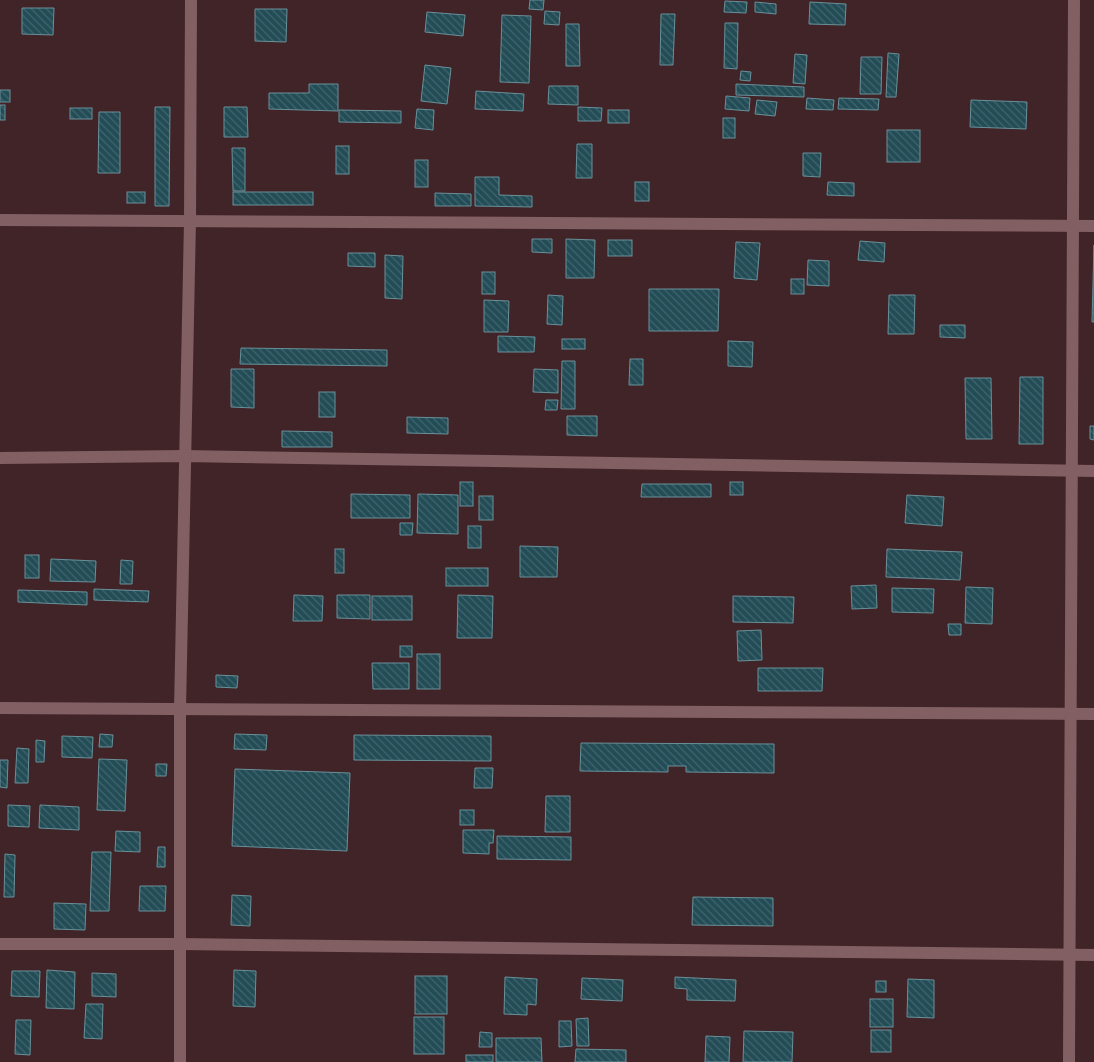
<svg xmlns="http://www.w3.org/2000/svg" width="1094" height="1062" font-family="'PT Sans Narrow',sans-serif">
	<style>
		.building { fill: url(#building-back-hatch); stroke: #69909a }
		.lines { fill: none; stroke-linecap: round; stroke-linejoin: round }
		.minor { stroke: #825f63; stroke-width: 12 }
	</style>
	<defs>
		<pattern id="building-back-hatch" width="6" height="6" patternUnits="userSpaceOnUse" patternTransform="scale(1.25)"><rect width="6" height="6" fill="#224c56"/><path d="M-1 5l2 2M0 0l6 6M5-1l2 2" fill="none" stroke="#42656d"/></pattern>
	</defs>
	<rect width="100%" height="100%" fill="#412427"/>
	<!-- building -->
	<g class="building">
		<path d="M530,0H544L543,10L529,9Z"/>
		<path d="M725,1L747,2L746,13L724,12Z"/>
		<path d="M755,2L776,4V14L755,12Z"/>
		<path d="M810,2L846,4L845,25L809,24Z"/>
		<path d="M22,8H54L53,35L22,34Z"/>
		<path d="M255,9H287L286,42L255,41Z"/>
		<path d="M545,11L560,12L559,25L544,24Z"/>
		<path d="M427,12L465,15L463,36L425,32Z"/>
		<path d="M661,14H675L673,65H660Z"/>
		<path d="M502,15L531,16L529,83L500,82Z"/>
		<path d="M725,23H738L737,69L724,68Z"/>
		<path d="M566,24H579L580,66H566Z"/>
		<path d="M888,53L899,54L896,97H886Z"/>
		<path d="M795,54L807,55L805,84L793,83Z"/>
		<path d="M861,57H882L881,94H860Z"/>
		<path d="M425,65L451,68L447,104L421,101Z"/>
		<path d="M741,71L751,72L750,81L740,80Z"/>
		<path d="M309,84H338V111L269,109V93H309Z"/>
		<path d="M736,84L804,87V97L736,95Z"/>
		<path d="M549,86H578V105L548,104Z"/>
		<rect x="0" y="90" width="10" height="12"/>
		<path d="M476,91L524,94L523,111L475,109Z"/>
		<path d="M726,96L750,98L749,111L725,109Z"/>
		<path d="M807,98L834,100L833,110L806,109Z"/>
		<path d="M839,98L879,99L878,110L838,109Z"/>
		<path d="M757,100L777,102L775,116L755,114Z"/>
		<path d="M971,100L1027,102L1026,129L970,127Z"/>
		<rect x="0" y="105" width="5" height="15"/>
		<path d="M155,107H170L169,206H155Z"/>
		<path d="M224,107H247L248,137H224Z"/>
		<path d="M578,107L602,108L601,121H578Z"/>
		<rect x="70" y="108" width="22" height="11"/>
		<path d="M417,109L434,110L433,130L415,128Z"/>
		<path d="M339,110L401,111V123L339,122Z"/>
		<rect x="608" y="110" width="21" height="13"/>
		<path d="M99,112H120V173H98Z"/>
		<rect x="723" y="118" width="12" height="20"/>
		<rect x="887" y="130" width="33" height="32"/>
		<path d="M577,144H592V178H576Z"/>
		<rect x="336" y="146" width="13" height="28"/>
		<path d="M232,148H245V191H233Z"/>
		<path d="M803,153H821L820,177L803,176Z"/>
		<rect x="415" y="160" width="13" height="27"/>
		<path d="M475,177H499V195L532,196V207L475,206Z"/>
		<rect x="635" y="182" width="14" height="19"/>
		<path d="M828,182L854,183V196L827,195Z"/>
		<rect x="127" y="192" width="18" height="11"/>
		<rect x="233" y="192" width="80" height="13"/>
		<path d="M435,193L471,194V206H435Z"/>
		<path d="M532,239H552V253L532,252Z"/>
		<path d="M566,239L595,240L594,278H566Z"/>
		<rect x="608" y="240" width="24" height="16"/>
		<path d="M860,241L885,243L884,262L858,260Z"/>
		<path d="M736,242L760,243L757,280L734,278Z"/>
		<path d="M1094,245V322H1092Z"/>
		<path d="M348,253H375V267L348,266Z"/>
		<path d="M385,255L403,256L402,299L385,298Z"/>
		<path d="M808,260L829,261V286L807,285Z"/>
		<rect x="482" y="272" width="13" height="22"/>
		<rect x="791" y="279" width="13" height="15"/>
		<path d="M649,289H719L718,331H649Z"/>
		<path d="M548,295L563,296L562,325L547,324Z"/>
		<path d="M889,295H915L914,334H888Z"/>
		<path d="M484,300L509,301L508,332H484Z"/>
		<path d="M940,325H965V338L940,337Z"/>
		<path d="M498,336L535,337L534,352H498Z"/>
		<rect x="562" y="339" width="23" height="10"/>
		<path d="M728,341L753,342L752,367L728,366Z"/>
		<path d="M241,348L387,350V366L240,364Z"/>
		<path d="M630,359H643V385H629Z"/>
		<path d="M562,361H575V409H561Z"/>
		<path d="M231,369H254V408L231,407Z"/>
		<path d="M534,369L558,370V393L533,392Z"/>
		<path d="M1020,377H1043V444H1019Z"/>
		<path d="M965,378H991L992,439H966Z"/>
		<rect x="319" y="392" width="16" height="25"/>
		<path d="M546,400H558L557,410H545Z"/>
		<path d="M567,416H597V436L567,435Z"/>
		<path d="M407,417L448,418V434L407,433Z"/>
		<path d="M1090,426H1094V440L1090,439Z"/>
		<path d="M282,431L332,432V447H282Z"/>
		<rect x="460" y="482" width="13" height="24"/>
		<rect x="730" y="482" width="13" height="13"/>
		<path d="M642,484H711V497H641Z"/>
		<path d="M351,494L410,495V518H351Z"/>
		<path d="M418,494L458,495V534L417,533Z"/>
		<path d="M907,495L944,497L942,526L905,523Z"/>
		<rect x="479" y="496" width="14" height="24"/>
		<path d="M400,523H413L412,535H400Z"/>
		<rect x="468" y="526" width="13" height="22"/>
		<path d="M520,546L558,547L557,577H520Z"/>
		<rect x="335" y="549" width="9" height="24"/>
		<path d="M887,549L962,552L960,580L886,577Z"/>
		<rect x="25" y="555" width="14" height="23"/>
		<path d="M51,559L96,561L95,582L50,581Z"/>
		<path d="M121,560L133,561L132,584H120Z"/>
		<rect x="446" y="568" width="42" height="18"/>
		<path d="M876,585L877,608L852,609L851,586Z"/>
		<path d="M966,587L993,588L992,624L965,623Z"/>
		<path d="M892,588L934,589L933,613L892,612Z"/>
		<path d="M94,589L149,591L148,602L94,600Z"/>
		<path d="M18,590L87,592V605L18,602Z"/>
		<path d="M294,595L323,596L322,621H293Z"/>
		<path d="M337,595H370V619L337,618Z"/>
		<path d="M458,595L493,596L492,638H457Z"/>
		<rect x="372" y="596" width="40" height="24"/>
		<path d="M733,596L794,597L793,623L733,622Z"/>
		<path d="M948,624H961V635H949Z"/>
		<path d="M761,630L762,660L738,661L737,631Z"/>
		<rect x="400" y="646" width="12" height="11"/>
		<rect x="417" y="654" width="23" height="35"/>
		<path d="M372,663H409V689H373Z"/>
		<path d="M758,668H823L822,691H758Z"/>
		<path d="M216,675L238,676L237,688L216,687Z"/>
		<path d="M100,734L113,735L112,747H99Z"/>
		<path d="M235,734L267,735L266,750L234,749Z"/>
		<path d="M354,735L491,736V761L354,760Z"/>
		<path d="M62,736L93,737L92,758L62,757Z"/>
		<path d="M36,740L45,741L44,762H36Z"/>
		<path d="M581,743L774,744V773L686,772V766H668V772L580,771Z"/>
		<path d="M17,748L29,749L28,783H15Z"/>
		<path d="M99,759L127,760L125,811L97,810Z"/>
		<path d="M0,760H8L7,788L0,787Z"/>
		<path d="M156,764H167L166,776H156Z"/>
		<path d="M475,768H493L492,788H474Z"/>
		<path d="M235,769L350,773L347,851L232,846Z"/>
		<path d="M546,796H570V832H545Z"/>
		<path d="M8,805L30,806L29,827L8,826Z"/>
		<path d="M40,805L79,807V830L39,828Z"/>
		<rect x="460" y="810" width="14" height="15"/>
		<path d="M463,830H494L493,843H489V854L463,853Z"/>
		<path d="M116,831L140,832V852L115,851Z"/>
		<path d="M497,836L571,837V860L497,859Z"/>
		<path d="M158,847H165V867H157Z"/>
		<path d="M92,852H111L109,911H90Z"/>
		<path d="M5,854L15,855L14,897H4Z"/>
		<path d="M140,886H166L165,911H139Z"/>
		<path d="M232,895L251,896L250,926L231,925Z"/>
		<path d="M693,897L773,898V926L692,925Z"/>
		<path d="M54,903L86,904L85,930L54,929Z"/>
		<path d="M47,970L75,972L74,1009L46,1008Z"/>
		<path d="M234,970L256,971L255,1007L233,1006Z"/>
		<path d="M12,971H40L39,997L11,996Z"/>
		<path d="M92,973L116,974V997L92,996Z"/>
		<rect x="415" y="976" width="32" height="38"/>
		<path d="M505,977L537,979L536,1005L527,1004V1015L504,1014Z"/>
		<path d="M675,977L736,980L735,1001L687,1000V989L675,988Z"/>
		<path d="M582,978L623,980L622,1001L581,999Z"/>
		<path d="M908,979L934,980V1018L907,1017Z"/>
		<rect x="876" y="981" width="10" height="11"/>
		<rect x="870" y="999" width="23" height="28"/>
		<path d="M86,1004H103L102,1039L84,1038Z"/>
		<rect x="414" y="1017" width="30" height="37"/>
		<path d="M588,1018L589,1046H577L576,1019Z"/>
		<path d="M16,1020H31L30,1055L15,1054Z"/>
		<path d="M559,1021H571L572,1046L559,1047Z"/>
		<rect x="871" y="1030" width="20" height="22"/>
		<path d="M744,1031L793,1032L792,1062H743Z"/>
		<path d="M480,1032L492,1033V1047H479Z"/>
		<path d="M706,1036L730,1037L729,1062H705Z"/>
		<path d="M496,1038H541L542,1062H496Z"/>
		<path d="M576,1049L626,1050V1062H575Z"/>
		<rect x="466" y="1055" width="27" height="7"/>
	</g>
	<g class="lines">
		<!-- minor -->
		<g class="minor">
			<path d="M0,220L1094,226"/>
			<path d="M0,458L185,456L1094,471"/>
			<path d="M0,708L1094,714"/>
			<path d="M0,944H180L1094,955"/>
			<path d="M180,1062V710L190,221L191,0"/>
			<path d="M1069,1062L1074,0"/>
		</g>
	</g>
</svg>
